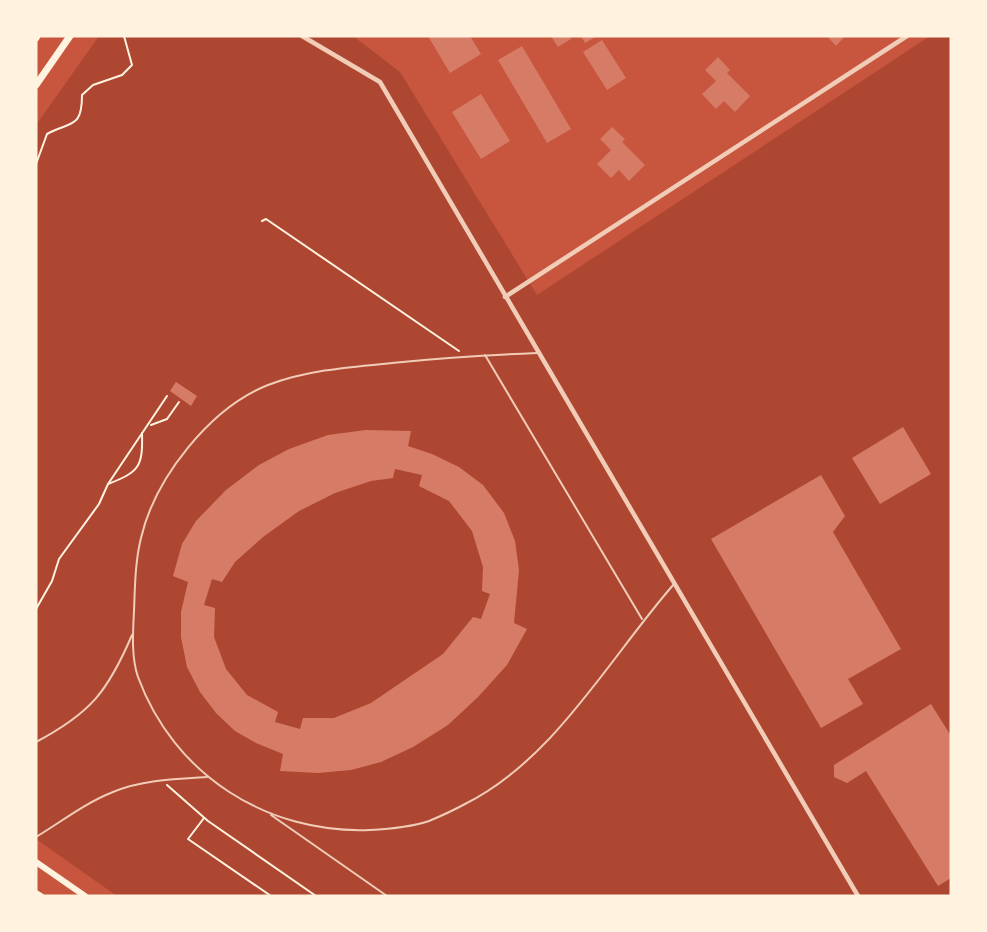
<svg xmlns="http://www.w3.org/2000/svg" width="987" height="932" font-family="'Open Sans',sans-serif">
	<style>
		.green { fill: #ae4732 }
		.building { fill: #d67c66; fill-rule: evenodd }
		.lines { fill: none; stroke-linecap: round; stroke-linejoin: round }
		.path { stroke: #fff3e0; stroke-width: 2 }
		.service { stroke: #f1ccb7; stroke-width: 2 }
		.minor { stroke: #f1ccb7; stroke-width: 4.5 }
		.secondary { stroke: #fff3e0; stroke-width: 6 }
		.primary { stroke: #fff3e0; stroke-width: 7 }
	</style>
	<rect width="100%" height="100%" fill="#c8553d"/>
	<!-- green -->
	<path class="green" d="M99,36H353L400,72L537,295L930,36H951V896H117L36,839V125Z"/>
	<!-- building -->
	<g class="building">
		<path d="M428,36H470L481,54L450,73Z"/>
		<path d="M551,36H570L571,39L558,47Z"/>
		<path d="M581,36H597L585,43Z"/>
		<path d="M827,36H845L836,46Z"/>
		<path d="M602,40L626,78L607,90L583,52Z"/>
		<path d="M522,46L571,129L547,143L498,60Z"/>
		<path d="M718,57L730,70L727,73L750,96L735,112L724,101L716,109L702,94L716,81L705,70Z"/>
		<path d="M481,94L510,141L481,159L452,112Z"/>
		<path d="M612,127L625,139L622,142L645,165L629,181L619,170L611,178L597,164L611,150L600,139Z"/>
		<path d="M176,382L197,396L191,406L170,391Z"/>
		<path d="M903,427L931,474L880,504L852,458Z"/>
		<path d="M366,430L411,431L408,446L432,454L459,467L483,485L504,513L515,541L519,570L514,623L527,629L507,665L478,697L448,725L413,747L381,762L351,770L318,773L280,771L283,754L256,743L235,731L216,713L200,692L187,667L181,637V612L188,582L173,576L182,544L196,521L226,490L259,465L289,449L328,435ZM395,469L422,475L419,486L449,501L472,531L483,567L482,591L490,594L481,619L473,617L443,654L371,703L334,718H303L300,729L275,722L278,712L247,695L226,669L214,637L215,608L204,605L212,579L222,582L235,562L263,537L299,511L335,493L371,481L393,478Z"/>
		<path d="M821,475L845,516L833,532L901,649L848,679L863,704L821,728L711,539Z"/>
		<path d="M931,704L951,736V878L938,886L866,771L847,783L834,777V765Z"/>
	</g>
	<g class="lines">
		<!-- path -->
		<g class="path">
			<path d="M36,164L47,134C71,121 82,129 82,95L93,85L122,75L132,65L124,36"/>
			<path d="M262,221L266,219L459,351"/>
			<path d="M151,425L167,419L179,402"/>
			<path d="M108,484C139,472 143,467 142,433"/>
			<path d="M36,609L52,581L59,559L99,504L108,484L167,396"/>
			<path d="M167,785L208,821L316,896"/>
			<path d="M204,818L188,839L271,896"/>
		</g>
		<!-- service -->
		<g class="service">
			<path d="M537,353C489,355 440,358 392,363C350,367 308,370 268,385C210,408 155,478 141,538C135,562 135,587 134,611C133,631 131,657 138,677C174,775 267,834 370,830C390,829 411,827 429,821C441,816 454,810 465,804C554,760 610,657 674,584"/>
			<path d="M485,355L642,619"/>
			<path d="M36,742C91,713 108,691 132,635"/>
			<path d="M271,815L387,896"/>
			<path d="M36,837C61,822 85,803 113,792C142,780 175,779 207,777"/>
		</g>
		<!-- minor -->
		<g class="minor">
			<path d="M302,36L380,82L858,896"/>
			<path d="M505,297L907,36"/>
		</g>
		<!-- secondary -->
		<g class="secondary">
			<path d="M36,862L85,896"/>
			<path d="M36,893L41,896"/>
		</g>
		<!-- primary -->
		<g class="primary">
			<path d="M36,38L37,36"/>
			<path d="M36,85L70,36"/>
		</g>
	</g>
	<!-- border -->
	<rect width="987" height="932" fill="none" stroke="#fff3e0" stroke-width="75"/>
</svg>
